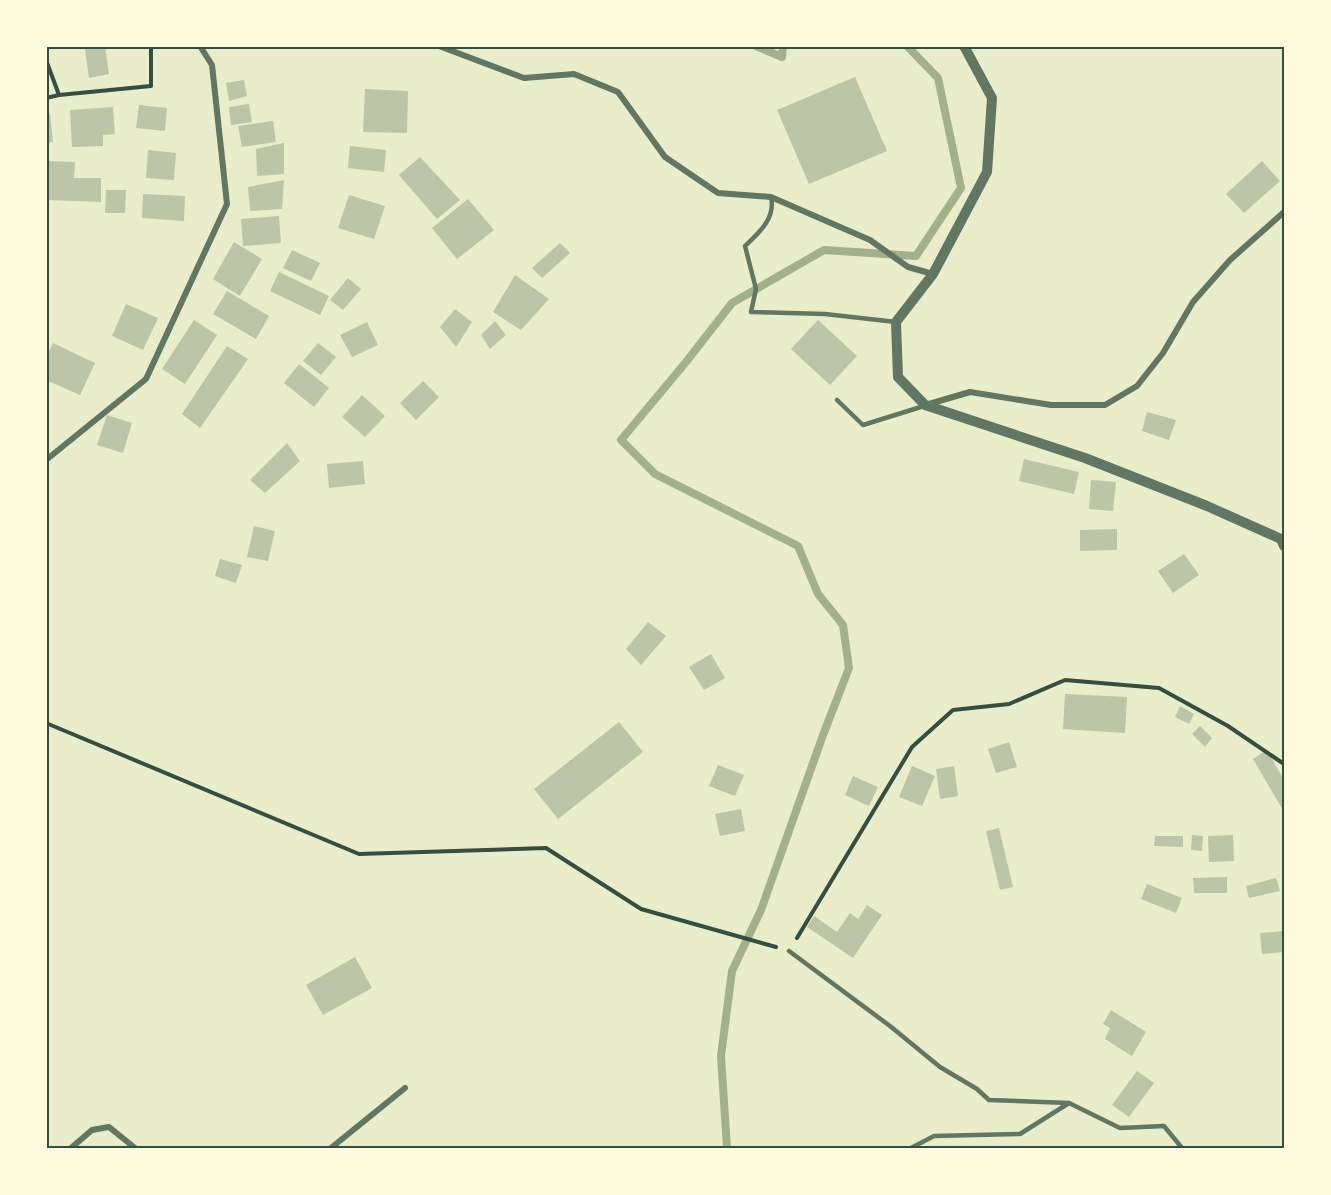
<svg xmlns="http://www.w3.org/2000/svg" width="1331" height="1195" font-family="'Zilla Slab',serif">
	<style>
		.lines { fill: none; stroke-linecap: round; stroke-linejoin: round }
		.stream { stroke: #a3b18a; stroke-width: 8 }
		.building { fill: #bcc5a7 }
		.path { stroke: #344e41; stroke-width: 4 }
		.service { stroke: #617663; stroke-width: 4.5 }
		.minor { stroke: #617663; stroke-width: 6 }
		.tertiary { stroke: #617663; stroke-width: 10 }
		.neatline { fill: none; stroke: #344e41; stroke-width: 2 }
	</style>
	<rect width="100%" height="100%" fill="#e9edc9"/>
	<g class="lines">
		<!-- stream -->
		<g class="stream">
			<path d="M756,46L782,57L783,46"/>
			<path d="M727,1148L721,1056L732,971L761,910L823,735L849,668L843,625L818,594L798,546L655,474L621,440L686,362L732,303L824,250L916,256L961,188L938,78L907,46"/>
		</g>
	</g>
	<!-- building -->
	<g class="building">
		<path d="M105,46L109,74L89,78L85,49Z"/>
		<path d="M855,77L887,151L809,184L777,110Z"/>
		<path d="M244,80L247,96L229,101L226,83Z"/>
		<path d="M365,89L408,91L407,133L363,132Z"/>
		<path d="M249,104L252,122L231,125L229,107Z"/>
		<path d="M139,105L167,108L165,131L136,128Z"/>
		<path d="M113,107L115,134L103,135V146L72,147L70,110Z"/>
		<path d="M50,114L53,142L46,143V115Z"/>
		<path d="M273,121L276,142L242,147L238,126Z"/>
		<path d="M284,143V174L257,176L256,149Z"/>
		<path d="M350,146L386,150L384,172L348,168Z"/>
		<path d="M148,150L176,153L174,180L146,178Z"/>
		<path d="M420,157L460,200L437,219L399,175Z"/>
		<path d="M46,161L75,162L74,178H101V202L46,200Z"/>
		<path d="M1262,161L1280,181L1244,213L1226,194Z"/>
		<path d="M284,180L282,209L250,211L248,187Z"/>
		<path d="M106,190H126L125,213H105Z"/>
		<path d="M143,194L185,196L184,221L142,218Z"/>
		<path d="M349,195L385,206L374,239L338,228Z"/>
		<path d="M468,199L494,230L457,259L432,228Z"/>
		<path d="M279,216L281,243L243,246L241,219Z"/>
		<path d="M234,242L262,259L240,296L213,279Z"/>
		<path d="M560,243L570,253L542,278L532,268Z"/>
		<path d="M292,250L320,263L311,281L283,268Z"/>
		<path d="M279,272L329,296L320,315L270,291Z"/>
		<path d="M515,275L549,299L521,330L493,312Z"/>
		<path d="M348,278L361,289L343,310L330,300Z"/>
		<path d="M227,291L269,316L256,339L213,314Z"/>
		<path d="M126,304L158,318L143,350L112,336Z"/>
		<path d="M455,309L472,322L456,347L440,327Z"/>
		<path d="M194,320L217,335L185,384L162,369Z"/>
		<path d="M818,320L857,356L830,385L791,349Z"/>
		<path d="M495,321L506,335L490,349L481,335Z"/>
		<path d="M367,322L378,345L352,357L340,335Z"/>
		<path d="M53,343L95,363L80,395L46,380V357Z"/>
		<path d="M318,343L336,357L321,375L303,361Z"/>
		<path d="M227,346L248,359L200,428L182,414Z"/>
		<path d="M299,364L329,388L314,407L284,383Z"/>
		<path d="M423,381L439,397L416,420L400,403Z"/>
		<path d="M362,395L385,416L365,437L342,417Z"/>
		<path d="M1147,412L1176,420L1169,440L1142,431Z"/>
		<path d="M107,415L132,423L123,453L97,445Z"/>
		<path d="M287,443L300,461L265,493L250,480Z"/>
		<path d="M1024,459L1079,472L1074,494L1019,481Z"/>
		<path d="M363,461L365,484L329,488L327,464Z"/>
		<path d="M1091,480L1116,482L1113,511L1089,509Z"/>
		<path d="M254,526L275,531L268,561L247,557Z"/>
		<path d="M1117,529V550L1080,551V530Z"/>
		<path d="M1184,554L1199,575L1173,593L1158,571Z"/>
		<path d="M220,559L242,565L236,583L215,576Z"/>
		<path d="M648,622L666,636L641,665L626,649Z"/>
		<path d="M711,654L725,678L704,690L689,667Z"/>
		<path d="M1065,694L1127,697L1125,733L1063,729Z"/>
		<path d="M1180,706L1194,714L1189,724L1175,717Z"/>
		<path d="M619,722L643,752L558,819L534,789Z"/>
		<path d="M1200,726L1212,738L1205,747L1192,734Z"/>
		<path d="M1009,742L1017,767L996,773L988,749Z"/>
		<path d="M1267,750L1284,780V812L1253,759Z"/>
		<path d="M718,765L744,775L735,796L709,786Z"/>
		<path d="M912,766L935,776L922,806L899,797Z"/>
		<path d="M954,766L958,796L940,799L936,769Z"/>
		<path d="M853,776L878,787L869,806L845,795Z"/>
		<path d="M741,809L745,831L720,836L715,814Z"/>
		<path d="M999,828L1013,887L1000,890L986,831Z"/>
		<path d="M1192,835L1203,836L1202,851L1191,850Z"/>
		<path d="M1233,835L1234,861L1209,862L1208,836Z"/>
		<path d="M1155,836H1183V847L1154,846Z"/>
		<path d="M1227,877V893H1194L1193,878Z"/>
		<path d="M1276,878L1280,891L1249,898L1246,886Z"/>
		<path d="M1147,884L1182,898L1176,913L1141,899Z"/>
		<path d="M867,905L882,915L853,958L807,927L814,916L837,932L850,913L858,919Z"/>
		<path d="M1284,931V952L1262,954L1260,933Z"/>
		<path d="M355,957L372,988L323,1015L306,985Z"/>
		<path d="M1111,1010L1146,1032L1132,1056L1105,1039L1110,1028L1103,1024Z"/>
		<path d="M1137,1071L1154,1083L1129,1117L1112,1105Z"/>
	</g>
	<g class="lines">
		<!-- path -->
		<g class="path">
			<path d="M46,60L59,95"/>
			<path d="M46,98L59,95L151,86V46"/>
			<path d="M46,723L359,854L546,848L641,909L776,947"/>
			<path d="M797,938L912,747L953,710L1009,704L1065,680L1159,688L1228,726L1284,764"/>
		</g>
		<!-- service -->
		<g class="service">
			<path d="M771,197C776,218 759,233 745,246L756,289L751,312L825,314L896,322"/>
			<path d="M837,400L863,425L924,406"/>
			<path d="M789,951L890,1026L940,1067L977,1089L989,1100L1069,1103L1020,1134L934,1136L911,1148"/>
			<path d="M1069,1103L1120,1128L1164,1126L1182,1148"/>
		</g>
		<!-- minor -->
		<g class="minor">
			<path d="M439,46L524,78L574,74L618,92L665,157L718,193L771,197L870,240L908,267L933,274"/>
			<path d="M929,404L970,392L1051,405H1105L1137,386L1163,353L1193,302L1230,260L1284,212"/>
			<path d="M46,460L146,379L227,204L212,65L200,46"/>
			<path d="M71,1148L92,1130L109,1127L135,1148"/>
			<path d="M331,1148L405,1088"/>
		</g>
		<!-- tertiary -->
		<path class="tertiary" d="M964,46L992,98L987,172L933,274L896,322L898,377L925,405L1085,458L1207,506L1281,539L1284,546"/>
	</g>
	<!-- border -->
	<rect width="1331" height="1195" fill="none" stroke="#fefae0" stroke-width="96"/>
	<rect x="48" y="48" width="1235" height="1099" class="neatline"/>
</svg>
